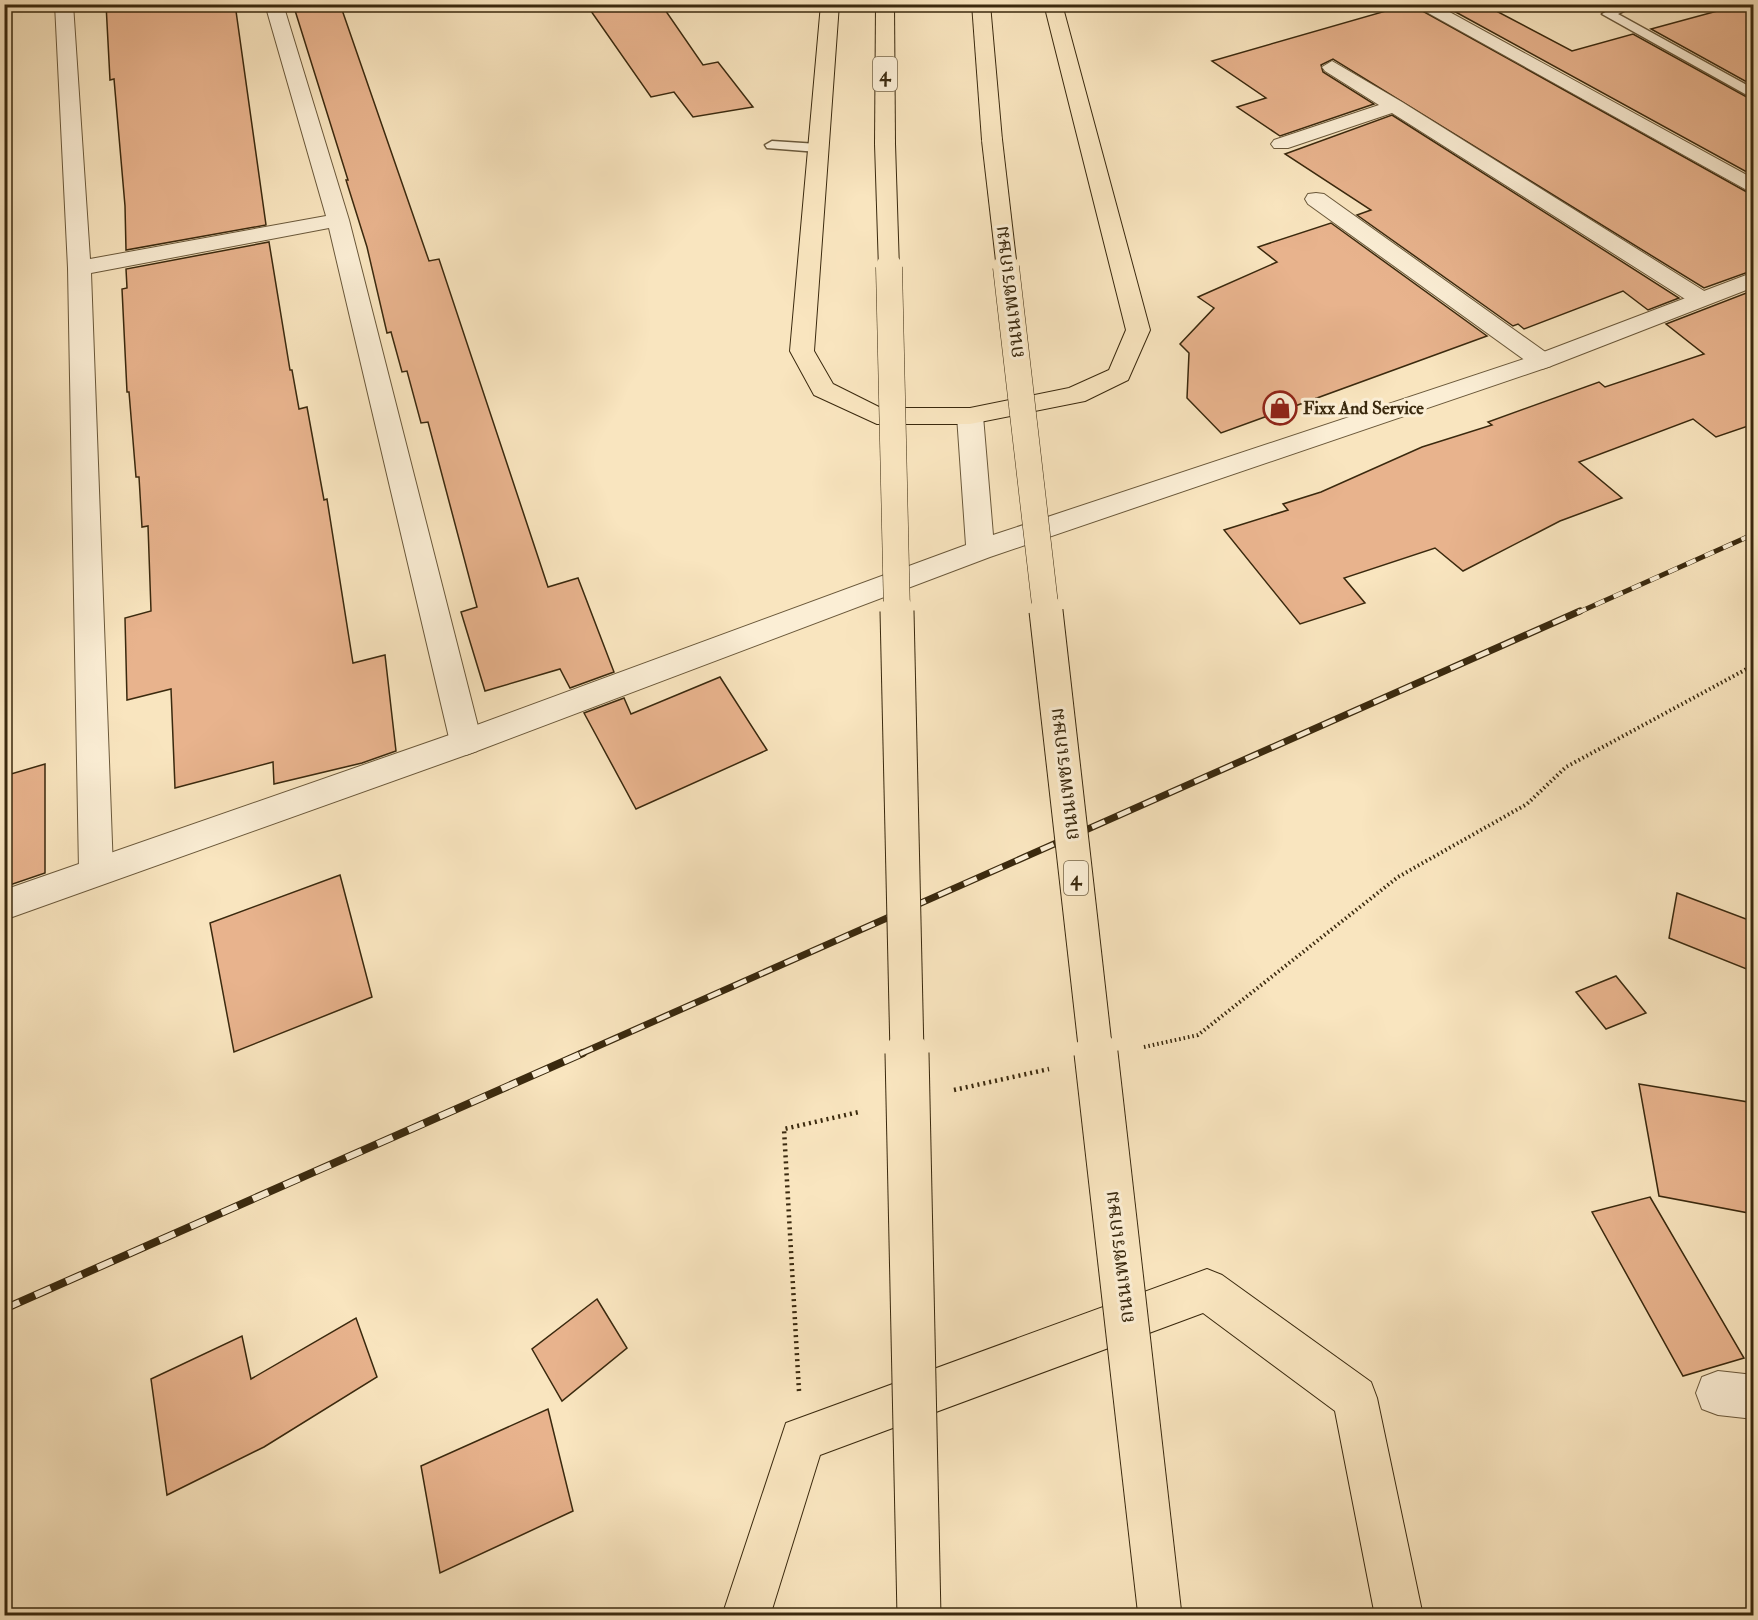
<svg xmlns="http://www.w3.org/2000/svg" width="1758" height="1620" font-family="'IM FELL Double Pica','Noto Serif Thai',serif">
	<style>
		.building { fill: #e8b38d; stroke: #3a290e; stroke-width: 1.5 }
		.lines { fill: none; stroke-linecap: round; stroke-linejoin: round }
		.service-casing { stroke: #6a583a; stroke-width: 3 }
		.minor-casing { stroke: #6a583a; stroke-width: 2 }
		.tertiary-casing { stroke: #6a583a; stroke-width: 2 }
		.trunk-casing { stroke: #3a290e; stroke-width: 2 }
		.path-far1 { stroke: #3a290e; stroke-width: 4; stroke-dasharray: 1.5 3; stroke-linecap: butt }
		.path { stroke: #3a290e; stroke-width: 4.5; stroke-dasharray: 2 4; stroke-linecap: butt }
		.service { fill: #fbeed5; fill-rule: evenodd }
		.minor { fill: #fbeed5; fill-rule: evenodd }
		.tertiary { fill: #fbeed5; fill-rule: evenodd }
		.trunk { fill: #f9e5bf; fill-rule: evenodd }
		.rail-far2-casing { stroke: #3a290e; stroke-width: 5 }
		.rail-far1-casing { stroke: #3a290e; stroke-width: 7 }
		.rail-casing { stroke: #3a290e; stroke-width: 8 }
		.rail-far2 { stroke: #fbeed5; stroke-width: 4; stroke-dasharray: 10; stroke-linecap: butt }
		.rail-far1 { stroke: #fbeed5; stroke-width: 4.5; stroke-dasharray: 14; stroke-linecap: butt }
		.rail { stroke: #fbeed5; stroke-width: 6; stroke-dasharray: 17; stroke-linecap: butt }
		.trunk-bridge-far3-casing { stroke: #3a290e; stroke-width: 22; stroke-linecap: butt }
		.trunk-bridge-far2-casing { stroke: #3a290e; stroke-width: 27; stroke-linecap: butt }
		.trunk-bridge-far1-casing { stroke: #3a290e; stroke-width: 35; stroke-linecap: butt }
		.trunk-bridge-casing { stroke: #3a290e; stroke-width: 45; stroke-linecap: butt }
		.trunk-bridge-far3 { stroke: #f9e5bf; stroke-width: 20 }
		.trunk-bridge-far2 { stroke: #f9e5bf; stroke-width: 26 }
		.trunk-bridge-far1 { stroke: #f9e5bf; stroke-width: 33 }
		.trunk-bridge { stroke: #f9e5bf; stroke-width: 43 }
		.labels { text-anchor: middle; stroke-width: 6; stroke-linejoin: round; paint-order: stroke }
		.far-poi-label { font-size: 18px; font-weight: bold; fill: #3a290e; stroke: #fbeed5; text-anchor: start }
		.shield { fill: #fbeed5; stroke: #74644a; stroke-width: 1.5 }
		.shield-label { font-size: 20px; font-weight: bold; fill: #3a290e }
		.street-label { font-size: 21px; fill: #3a290e; stroke: #fbeed5 }
	</style>
	<rect width="100%" height="100%" fill="#f9e5bf"/>
	<filter id="stains"><feTurbulence type="fractalNoise" baseFrequency=".00333" numOctaves="4"/><feColorMatrix values="0 0 0 0 .2 0 0 0 0 .09 0 0 0 0 .02 0 0 0 .5 -.17"/></filter>
	<radialGradient id="worn" r=".72"><stop offset=".6" stop-color="#630" stop-opacity="0"/><stop offset="1" stop-color="#630" stop-opacity=".3"/></radialGradient>
	<!-- building -->
	<g class="building">
		<path d="M106,4H235L266,225L126,250L125,206L114,79L110,80Z"/>
		<path d="M293,4H340L429,261L439,259L548,587L578,578L614,672L570,688L560,669L485,691L461,612L477,607L428,422L421,423L407,371L402,372L391,332L387,333L367,247L346,180H348Z"/>
		<path d="M586,4H661L703,65L718,62L753,107L693,117L674,92L651,97Z"/>
		<path d="M1410,4L1754,196V270L1704,288L1333,59L1321,65L1323,72L1374,104L1280,136L1237,107L1266,98L1212,61Z"/>
		<path d="M1441,4H1483L1572,51L1633,34L1754,101V176Z"/>
		<path d="M1743,4H1754V86L1651,29Z"/>
		<path d="M1392,115L1679,298L1648,310L1623,291L1524,329L1518,324L1513,326L1357,215L1371,210L1285,154Z"/>
		<path d="M1331,223L1487,336L1221,433L1187,398L1189,353L1180,344L1214,308L1198,297L1277,262L1258,247Z"/>
		<path d="M269,242L290,370H292L299,409L307,407L324,500L327,499L353,663L385,655L396,751L362,763L274,784L273,762L175,788L171,689L127,700L125,618L151,611L148,526L142,527L139,477H136L129,392H127L122,289L127,288L126,269Z"/>
		<path d="M1754,290V424L1716,437L1693,419L1579,462L1622,498L1560,521L1463,571L1435,548L1344,578L1365,603L1300,624L1224,530L1288,510L1283,504L1321,492L1422,447L1492,425L1488,422L1599,382L1605,387L1704,354L1666,324Z"/>
		<path d="M720,677L767,750L636,809L584,713L624,698L631,714Z"/>
		<path d="M45,764V873L4,887V776Z"/>
		<path d="M340,875L372,997L234,1052L210,923Z"/>
		<path d="M1677,893L1754,922V972L1669,938Z"/>
		<path d="M1616,976L1646,1013L1606,1029L1576,992Z"/>
		<path d="M1639,1084L1754,1103V1214L1659,1196Z"/>
		<path d="M1650,1197L1744,1358L1683,1376L1592,1212Z"/>
		<path d="M597,1299L627,1348L562,1401L532,1349Z"/>
		<path d="M356,1318L377,1377L264,1447L167,1495L151,1379L242,1336L251,1379Z"/>
		<path d="M548,1409L573,1511L440,1573L421,1466Z"/>
	</g>
	<g class="lines">
		<defs>
			<g id="service">
				<path d="M1620,4H1638L1618,14L1754,89V99L1602,14Z"/>
				<path d="M772,141L818,144L825,148L818,152L767,148L765,145Z"/>
			</g>
			<g id="minor">
				<path d="M55,4H73L90,259L326,216L265,4H283L349,220L482,742L477,751L466,755L455,751L450,742L329,228L91,273L113,870L108,880L96,885L84,880L79,870L68,268Z"/>
				<path d="M1412,4H1435L1754,179V194Z"/>
				<path d="M1332,61L1402,102L1709,294L1713,299L1709,304H1693L1392,113L1288,148H1274L1271,144L1274,140L1379,105L1325,71L1322,67Z"/>
				<path d="M1316,193L1324,194L1551,356L1554,361L1551,366L1542,369L1533,366L1308,204L1305,199L1308,194Z"/>
				<path d="M1718,1371L1754,1375V1419L1718,1415L1702,1409L1696,1393L1702,1377Z"/>
			</g>
			<path id="tertiary" d="M1754,272V287L1551,366L990,557L477,751L4,920V890L455,733L966,545L957,416L961,410L970,408L979,410L983,416L993,535L1533,356Z"/>
			<g id="trunk">
				<path d="M821,4H839L814,351L833,384L881,408H970L1069,388L1109,370L1126,330L1044,4H1062L1150,330L1128,380L1085,401L970,424H877L814,395L790,351Z"/>
				<path d="M876,4H894L895,144L892,148H878L875,144Z"/>
				<path d="M972,4H990L1002,140L999,144H985L982,140Z"/>
				<path d="M1207,1269L1222,1275L1371,1382L1377,1398L1423,1616H1375L1335,1411L1203,1313L820,1455L770,1616H722L786,1423Z"/>
			</g>
		</defs>
		<!-- service casing -->
		<use href="#service" class="service-casing"/>
		<!-- minor casing -->
		<use href="#minor" class="minor-casing"/>
		<!-- tertiary casing -->
		<use href="#tertiary" class="tertiary-casing"/>
		<!-- trunk casing -->
		<use href="#trunk" class="trunk-casing"/>
		<!-- path-far1 -->
		<path class="path-far1" d="M1144,1047L1198,1035L1398,877L1527,804L1566,767L1754,665"/>
		<!-- path -->
		<g class="path">
			<path d="M954,1090L1049,1069"/>
			<path d="M799,1391L784,1129L859,1112"/>
		</g>
		<!-- service -->
		<use href="#service" class="service"/>
		<!-- minor -->
		<use href="#minor" class="minor"/>
		<!-- tertiary -->
		<use href="#tertiary" class="tertiary"/>
		<!-- trunk -->
		<use href="#trunk" class="trunk"/>
		<defs>
			<path id="rail-far2" d="M1577,613L1754,534"/>
			<path id="rail-far1" d="M580,1054L1580,611"/>
			<path id="rail" d="M4,1309L583,1053"/>
		</defs>
		<!-- rail-far2 casing -->
		<use href="#rail-far2" class="rail-far2-casing"/>
		<!-- rail-far1 casing -->
		<use href="#rail-far1" class="rail-far1-casing"/>
		<!-- rail casing -->
		<use href="#rail" class="rail-casing"/>
		<!-- rail-far2 -->
		<use href="#rail-far2" class="rail-far2"/>
		<!-- rail-far1 -->
		<use href="#rail-far1" class="rail-far1"/>
		<!-- rail -->
		<use href="#rail" class="rail"/>
		<defs>
			<g id="trunk-bridge-far3">
				<path d="M992,140L1007,269"/>
				<path d="M885,144L889,269"/>
			</g>
			<g id="trunk-bridge-far2">
				<path d="M889,267L897,613"/>
				<path d="M1006,267L1046,613"/>
			</g>
			<g id="trunk-bridge-far1">
				<path d="M897,611L907,1054"/>
				<path d="M1046,611L1096,1054"/>
			</g>
			<g id="trunk-bridge">
				<path d="M907,1053L919,1616"/>
				<path d="M1096,1053L1160,1616"/>
			</g>
		</defs>
		<!-- trunk-bridge-far3 casing -->
		<use href="#trunk-bridge-far3" class="trunk-bridge-far3-casing"/>
		<!-- trunk-bridge-far2 casing -->
		<use href="#trunk-bridge-far2" class="trunk-bridge-far2-casing"/>
		<!-- trunk-bridge-far1 casing -->
		<use href="#trunk-bridge-far1" class="trunk-bridge-far1-casing"/>
		<!-- trunk-bridge casing -->
		<use href="#trunk-bridge" class="trunk-bridge-casing"/>
		<!-- trunk-bridge-far3 -->
		<use href="#trunk-bridge-far3" class="trunk-bridge-far3"/>
		<!-- trunk-bridge-far2 -->
		<use href="#trunk-bridge-far2" class="trunk-bridge-far2"/>
		<!-- trunk-bridge-far1 -->
		<use href="#trunk-bridge-far1" class="trunk-bridge-far1"/>
		<!-- trunk-bridge -->
		<use href="#trunk-bridge" class="trunk-bridge"/>
	</g>
	<!-- icons -->
	<defs>
		<symbol id="shop-ring" viewBox="-11 -11 22 22"><circle r="9.5" fill="#fbeed5" stroke="#8f2418" stroke-width="1.5"/><path d="M-5-2.5h2.3a2.7 3.5 0 0 1 5.4 0H5L5.5 6h-11ZM-1.5-2.5h3a1.5 2.3 0 0 0-3 0Z" fill="#8f2418"/></symbol>
	</defs>
	<g fill-rule="evenodd">
		<use href="#shop-ring" x="1261" y="389" width="38" height="38"/>
	</g>
	<g class="labels">
		<!-- far-poi labels -->
		<g class="far-poi-label">
			<text x="1303" y="414">Fixx And Service</text>
		</g>
		<!-- shield labels -->
		<g class="shield">
			<rect x="873" y="57" width="24" height="34" rx="4.5"/>
			<rect x="1064" y="861" width="24" height="34" rx="4.5"/>
		</g>
		<g class="shield-label">
			<text x="885" y="81">4</text>
			<text x="1076" y="885">4</text>
		</g>
		<!-- street labels -->
		<g class="street-label">
			<text transform="translate(1009 292) rotate(-97)" y="7">ถนนเพชรเกษม</text>
			<text transform="translate(1064 774) rotate(-97)" y="7">ถนนเพชรเกษม</text>
			<text transform="translate(1119 1257) rotate(-97)" y="7">ถนนเพชรเกษม</text>
		</g>
	</g>
	<!-- margin -->
	<rect width="1758" height="1620" fill="none" stroke="#f9e5bf" stroke-width="24"/>
	<rect x="6" y="6" width="1746" height="1608" fill="none" stroke="#3a290e" stroke-width="3"/>
	<rect x="12" y="12" width="1734" height="1596" fill="none" stroke="#3a290e" stroke-width="1.5"/>
	<rect width="100%" height="100%" filter="url(#stains)"/>
	<rect width="100%" height="100%" fill="url(#worn)"/>
</svg>
